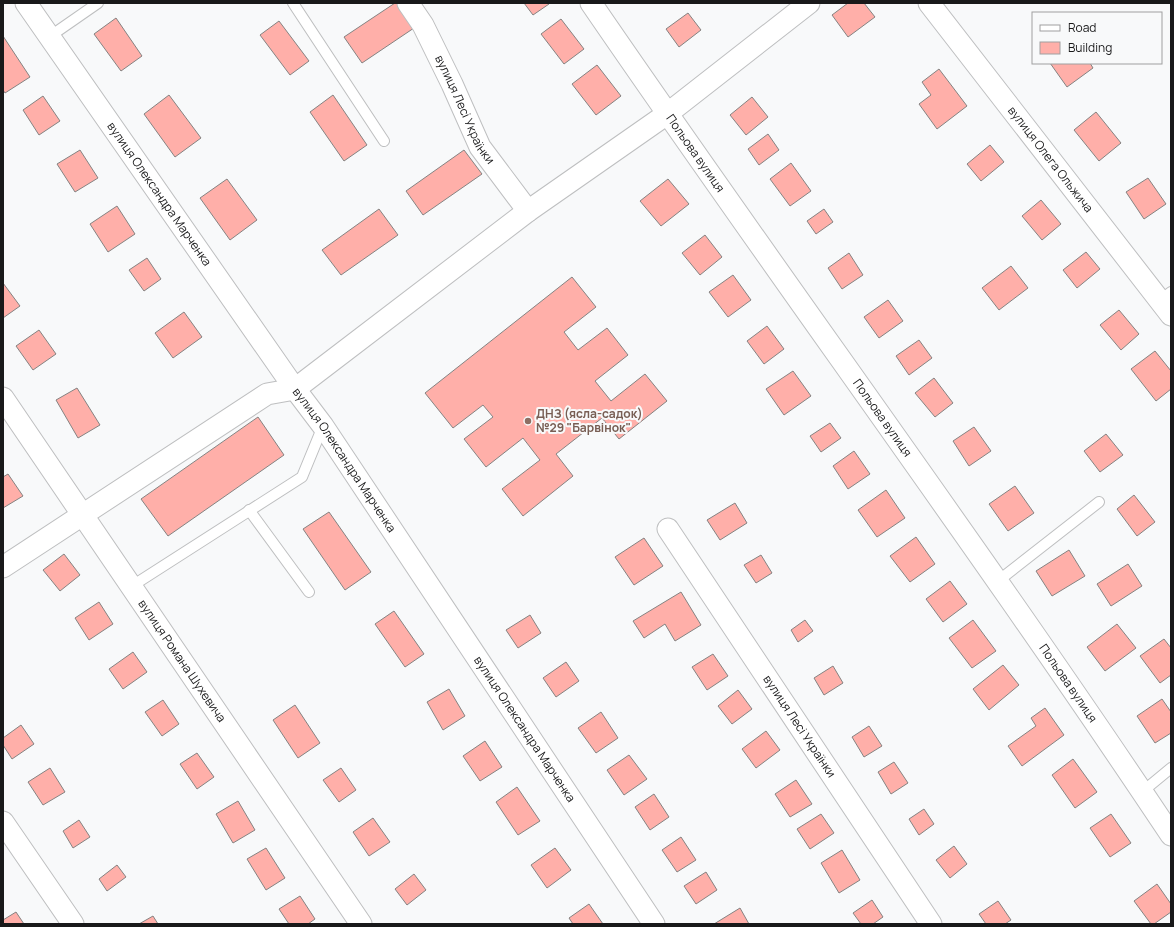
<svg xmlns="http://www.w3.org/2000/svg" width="1174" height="927" font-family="Manrope,sans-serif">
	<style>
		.building { fill: #ffafa9; stroke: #858382 }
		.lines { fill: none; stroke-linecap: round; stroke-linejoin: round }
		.service-casing { stroke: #bebfc0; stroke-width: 12 }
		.minor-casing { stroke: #bebfc0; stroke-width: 23 }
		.service { stroke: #fff; stroke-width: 10 }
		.minor { stroke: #fff; stroke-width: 21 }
		.education-dot { fill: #8d6e63; stroke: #f8f9fa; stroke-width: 1.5 }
		.labels { text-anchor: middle; stroke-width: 4; stroke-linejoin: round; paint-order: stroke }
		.street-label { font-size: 12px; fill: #19191a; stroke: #f8f9fa }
		.education-label { font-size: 12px; font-weight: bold; fill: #785e54; stroke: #f8f9fa; text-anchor: start }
	</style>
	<rect width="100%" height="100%" fill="#f8f9fa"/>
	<!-- building -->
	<g class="building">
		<path d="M395,3H397L414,28L362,63L344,37Z"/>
		<path d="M524,3H548L549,4L533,15Z"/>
		<path d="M848,3H864L875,17L848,37L832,15Z"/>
		<path d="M688,13L701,30L679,47L666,29Z"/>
		<path d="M116,18L142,56L121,71L94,34Z"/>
		<path d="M561,19L584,49L564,64L541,34Z"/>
		<path d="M279,21L309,61L290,75L260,35Z"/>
		<path d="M3,36L30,77L5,93L3,90Z"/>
		<path d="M1050,63H1090L1093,68L1067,87Z"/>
		<path d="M597,65L621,96L596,115L572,84Z"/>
		<path d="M939,69L967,106L937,129L919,104L931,95L922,82Z"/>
		<path d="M169,95L201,138L175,157L144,114Z"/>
		<path d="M333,95L367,145L344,161L310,112Z"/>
		<path d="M43,96L60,121L39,135L23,110Z"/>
		<path d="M752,97L768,117L746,135L730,115Z"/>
		<path d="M1096,112L1121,143L1099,161L1074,130Z"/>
		<path d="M768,134L779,150L759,165L748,149Z"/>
		<path d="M990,145L1004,162L981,181L967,164Z"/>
		<path d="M80,150L98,178L75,192L57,164Z"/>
		<path d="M464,150L482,174L423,215L406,191Z"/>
		<path d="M791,163L811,191L790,206L770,179Z"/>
		<path d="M1148,178L1166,204L1144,219L1126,192Z"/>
		<path d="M227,179L257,220L230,240L200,198Z"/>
		<path d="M668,179L689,204L661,226L640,201Z"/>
		<path d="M1041,200L1061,224L1042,240L1022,216Z"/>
		<path d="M117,206L135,234L108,252L90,224Z"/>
		<path d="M379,209L398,235L341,275L322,250Z"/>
		<path d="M824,209L833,222L816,234L807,221Z"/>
		<path d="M705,235L722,257L700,275L682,253Z"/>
		<path d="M1086,252L1100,269L1077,288L1063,270Z"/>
		<path d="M849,253L863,275L842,289L828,268Z"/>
		<path d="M147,258L161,279L144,291L129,270Z"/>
		<path d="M1011,266L1028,288L999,310L982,288Z"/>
		<path d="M733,275L751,300L728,317L709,292Z"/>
		<path d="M572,277L596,307L564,332L578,350L607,328L628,355L595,381L611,401L645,374L667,401L619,439L602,418L556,454L573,476L523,516L502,489L540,460L523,438L486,467L464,439L493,417L483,405L453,428L425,393Z"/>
		<path d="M3,283L20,306L3,318Z"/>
		<path d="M888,300L903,321L879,338L864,317Z"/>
		<path d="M1119,310L1139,334L1121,350L1100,325Z"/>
		<path d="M184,312L202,337L173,358L155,333Z"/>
		<path d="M767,326L784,349L764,364L747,341Z"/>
		<path d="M39,330L56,354L33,370L16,346Z"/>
		<path d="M919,340L932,358L909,375L896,356Z"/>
		<path d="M1155,351L1171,371V389L1156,401L1131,369Z"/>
		<path d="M793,371L811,396L784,415L766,389Z"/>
		<path d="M934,378L953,403L935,417L915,393Z"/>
		<path d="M77,388L100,425L78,438L56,400Z"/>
		<path d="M258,417L284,455L168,536L141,499Z"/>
		<path d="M830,423L841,438L821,452L810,436Z"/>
		<path d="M974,427L991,451L969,466L953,441Z"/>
		<path d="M1106,434L1123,455L1100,472L1084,451Z"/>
		<path d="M854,451L870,474L848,489L833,466Z"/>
		<path d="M8,474L23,496L3,508V477Z"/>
		<path d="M1015,486L1034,513L1008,531L989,504Z"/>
		<path d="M886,490L905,518L877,537L858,510Z"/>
		<path d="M1134,495L1155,522L1137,536L1117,509Z"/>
		<path d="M735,503L747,523L720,540L707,520Z"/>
		<path d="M329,512L371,572L345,590L303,529Z"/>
		<path d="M916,537L935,564L910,582L890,556Z"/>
		<path d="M644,538L663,566L634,585L615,557Z"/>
		<path d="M1069,550L1085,576L1052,596L1036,571Z"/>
		<path d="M64,554L80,575L60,591L43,570Z"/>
		<path d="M761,555L772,573L756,583L744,565Z"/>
		<path d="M1128,564L1142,586L1111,606L1097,584Z"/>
		<path d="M950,581L967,604L943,622L926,599Z"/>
		<path d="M681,592L701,625L675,641L665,624L644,638L633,621Z"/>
		<path d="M99,602L113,624L89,640L75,618Z"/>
		<path d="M394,611L424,654L405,667L375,624Z"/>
		<path d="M530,615L541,633L518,648L506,630Z"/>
		<path d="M805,620L813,631L798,642L791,630Z"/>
		<path d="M973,620L996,651L972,668L949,638Z"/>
		<path d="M1117,624L1136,648L1105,671L1087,647Z"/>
		<path d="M1164,639L1171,648V675L1160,683L1140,656Z"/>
		<path d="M133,652L147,672L123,689L109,669Z"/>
		<path d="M713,654L728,676L707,690L692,667Z"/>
		<path d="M566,662L579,681L556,697L543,678Z"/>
		<path d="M1003,665L1019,685L989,710L973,689Z"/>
		<path d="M833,666L843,683L824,695L814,678Z"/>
		<path d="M449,689L465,716L443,730L427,702Z"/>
		<path d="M738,690L752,709L732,724L718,706Z"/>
		<path d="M1162,699L1171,712V733L1155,743L1137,716Z"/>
		<path d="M163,700L179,724L162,736L145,712Z"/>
		<path d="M295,705L320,743L298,758L273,720Z"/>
		<path d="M1045,708L1064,735L1022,766L1008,746L1036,726L1031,718Z"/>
		<path d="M601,712L618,738L596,753L578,728Z"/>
		<path d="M21,725L34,744L12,759L3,745V738Z"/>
		<path d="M869,726L882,746L864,757L852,737Z"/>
		<path d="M766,731L780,750L756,768L742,749Z"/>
		<path d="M485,741L502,767L480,781L463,756Z"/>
		<path d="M197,753L214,777L197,789L180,764Z"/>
		<path d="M629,755L647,779L624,795L607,770Z"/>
		<path d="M1073,759L1097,792L1075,808L1052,775Z"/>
		<path d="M894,762L908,783L891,794L878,772Z"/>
		<path d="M50,768L65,792L43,805L28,782Z"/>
		<path d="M341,768L356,790L339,802L323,780Z"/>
		<path d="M796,780L812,804L790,817L775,794Z"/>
		<path d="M517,787L540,821L518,835L496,802Z"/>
		<path d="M654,794L669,817L650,830L635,807Z"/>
		<path d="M238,801L255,830L233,843L216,814Z"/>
		<path d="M924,809L934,824L919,835L909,819Z"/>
		<path d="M821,814L834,833L810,849L797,829Z"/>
		<path d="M1111,814L1131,843L1110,857L1090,828Z"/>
		<path d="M373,818L390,842L369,856L353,832Z"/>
		<path d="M79,820L90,837L73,848L63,831Z"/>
		<path d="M681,837L696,860L677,872L662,850Z"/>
		<path d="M954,846L967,864L950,878L936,860Z"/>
		<path d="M266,848L285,878L266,890L247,859Z"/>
		<path d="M555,848L571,870L547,888L531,865Z"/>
		<path d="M842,850L860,880L839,893L821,863Z"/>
		<path d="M117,865L126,877L107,891L99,879Z"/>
		<path d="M706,872L717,890L696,904L684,886Z"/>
		<path d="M414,874L426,890L407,905L395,889Z"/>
		<path d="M1157,884L1171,904V912L1154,924H1151L1134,901Z"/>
		<path d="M300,896L315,919L308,924H289L279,909Z"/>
		<path d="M872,900L883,917L873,924H861L853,913Z"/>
		<path d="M998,901L1011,920L1005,924H986L979,914Z"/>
		<path d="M589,904L603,924H573L569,918Z"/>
		<path d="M740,908L749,924H714Z"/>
		<path d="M16,912L24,924H3V920Z"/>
		<path d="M153,916L158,924H139Z"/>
	</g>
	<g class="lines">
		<defs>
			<g id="service">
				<path d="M293,3L384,141"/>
				<path d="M49,37L98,3"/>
				<path d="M1159,301L1171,292"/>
				<path d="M249,510L309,592"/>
				<path d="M998,581L1099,502"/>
				<path d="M132,586L302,477L323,426"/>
				<path d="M1142,792L1171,768"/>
			</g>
			<g id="minor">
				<path id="s1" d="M26,3L295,389L323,426L654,924"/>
				<path id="s2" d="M408,3L423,25L452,84L480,147L528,211"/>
				<path id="s3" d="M591,3C782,282 984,554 1171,835"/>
				<path id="s4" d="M929,3L1171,315"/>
				<path id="s5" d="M3,398L361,924"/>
				<path id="s6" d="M668,529L931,924"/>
				<path d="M3,567L267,394L295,389L528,211L667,114L809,3"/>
				<path d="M3,822L73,924"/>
			</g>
		</defs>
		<!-- service casing -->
		<use href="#service" class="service-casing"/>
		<!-- minor casing -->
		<use href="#minor" class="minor-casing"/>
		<!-- service -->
		<use href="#service" class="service"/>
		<!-- minor -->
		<use href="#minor" class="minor"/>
	</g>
	<!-- markers -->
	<circle class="education-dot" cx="528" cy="421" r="4"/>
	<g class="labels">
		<!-- street labels -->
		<g class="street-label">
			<text dy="4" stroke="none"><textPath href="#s2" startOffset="121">вулиця Лесі Українки</textPath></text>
			<text dy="4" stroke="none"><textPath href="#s3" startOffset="183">Польова вулиця</textPath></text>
			<text dy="4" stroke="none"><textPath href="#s4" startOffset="198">вулиця Олега Ольжича</textPath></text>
			<text dy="4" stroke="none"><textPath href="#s1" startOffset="233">вулиця Олександра Марченка</textPath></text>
			<text dy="4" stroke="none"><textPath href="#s3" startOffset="507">Польова вулиця</textPath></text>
			<text dy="4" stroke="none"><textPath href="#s1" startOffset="557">вулиця Олександра Марченка</textPath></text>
			<text dy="4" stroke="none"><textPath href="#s5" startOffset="318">вулиця Романа Шухевича</textPath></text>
			<text dy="4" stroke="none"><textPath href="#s3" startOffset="831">Польова вулиця</textPath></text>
			<text dy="4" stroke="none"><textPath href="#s6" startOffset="237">вулиця Лесі Українки</textPath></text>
			<text dy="4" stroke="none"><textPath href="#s1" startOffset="881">вулиця Олександра Марченка</textPath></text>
		</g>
		<!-- education labels -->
		<g class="education-label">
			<text x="536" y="418">ДНЗ (ясла-садок)<tspan x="536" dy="14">№29 "Барвінок"</tspan></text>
		</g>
	</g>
	<!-- border -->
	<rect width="1174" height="927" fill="none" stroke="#19191a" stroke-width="8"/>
	<!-- legend -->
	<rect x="1032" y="12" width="130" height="52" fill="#f8f9fa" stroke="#9f9fa0"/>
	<rect x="1040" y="25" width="20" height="6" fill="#ffffff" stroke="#9f9fa0"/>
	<text x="1068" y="32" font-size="12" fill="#19191a">Road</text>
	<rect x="1040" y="42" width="20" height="12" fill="#ffafa9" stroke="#9f9fa0"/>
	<text x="1068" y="52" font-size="12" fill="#19191a">Building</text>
</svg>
